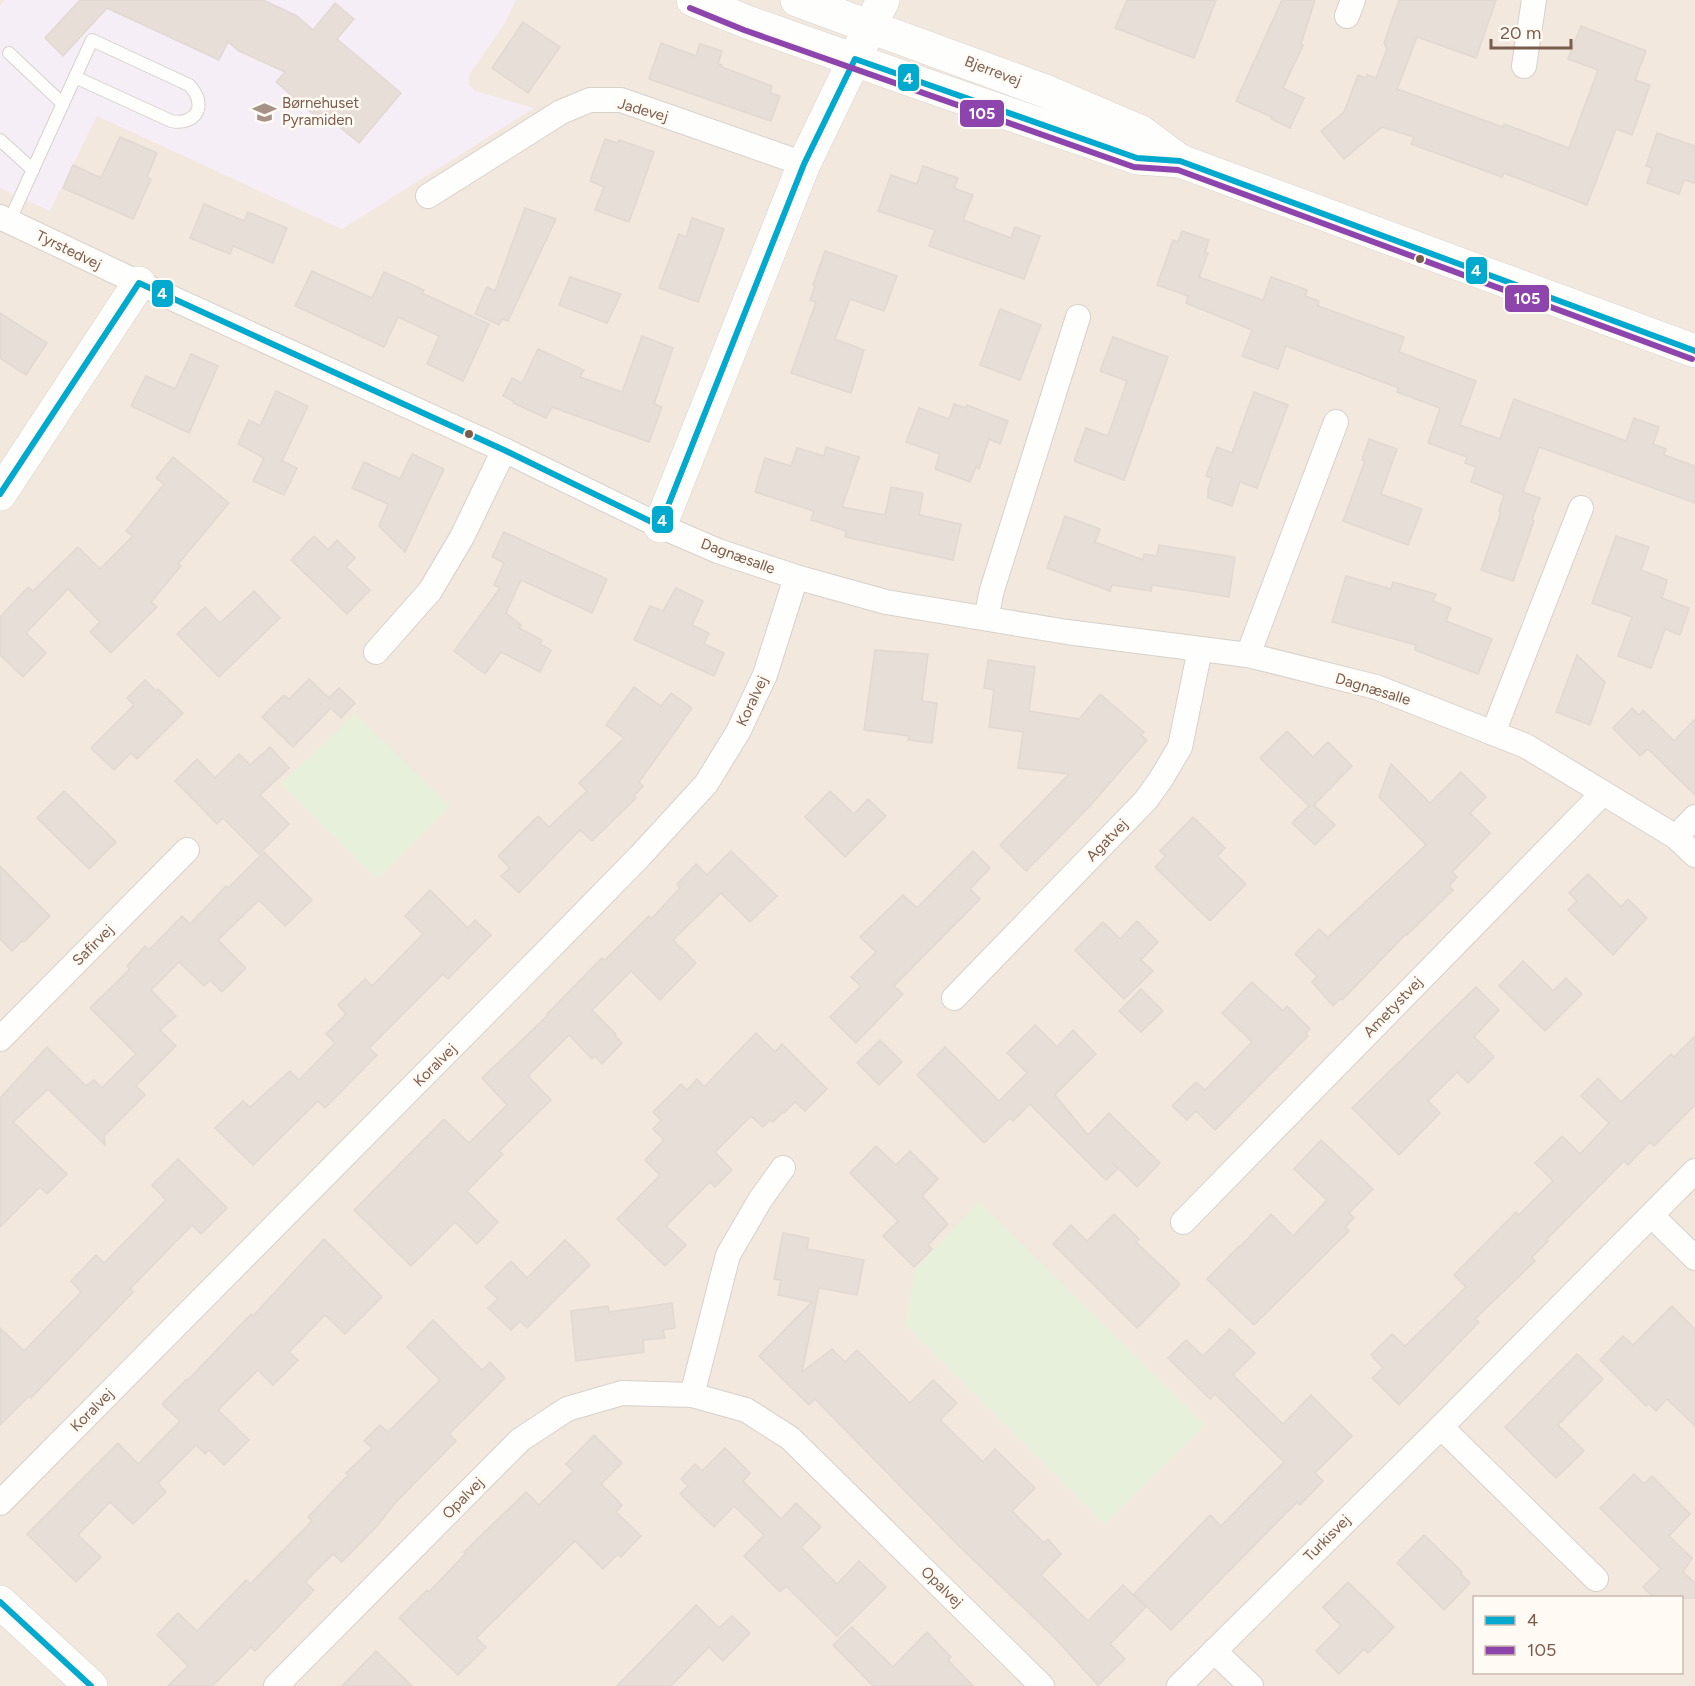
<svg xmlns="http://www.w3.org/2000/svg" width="1695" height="1686" font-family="Figtree,sans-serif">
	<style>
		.residential { fill: #f2e8de; fill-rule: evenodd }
		.education { fill: #f6eef6 }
		.green { fill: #e7f0db }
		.building { fill: #e6ded7; stroke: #e2d8d2; stroke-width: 1.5 }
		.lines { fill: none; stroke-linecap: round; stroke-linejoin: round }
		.lane-casing { stroke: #d7d1cb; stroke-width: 14 }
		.street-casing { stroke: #d7d1cb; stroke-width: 26 }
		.secondary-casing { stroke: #d9d2cb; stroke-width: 34 }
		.lane { stroke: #fefefd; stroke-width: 12 }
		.street { stroke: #fefefd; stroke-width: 24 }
		.secondary { stroke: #fefefd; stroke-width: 33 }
		.bus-1-casing { stroke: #fffaf3; stroke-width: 10 }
		.bus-2-casing { stroke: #fffaf3; stroke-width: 10 }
		.bus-1 { stroke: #00a9ce; stroke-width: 6 }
		.bus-2 { stroke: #8e44ad; stroke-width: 6 }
		.bus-dot { fill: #7a5c4d; stroke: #fffaf3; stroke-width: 2 }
		.labels { text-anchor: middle; stroke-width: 5; stroke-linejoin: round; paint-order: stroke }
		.street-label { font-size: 15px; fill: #7a5c4d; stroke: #fffaf3 }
		.poi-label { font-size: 15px; fill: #7a5c4d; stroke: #fffaf3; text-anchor: start }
		.line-badge { stroke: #fffaf3; stroke-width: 2 }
		.badge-label { font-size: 16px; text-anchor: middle; font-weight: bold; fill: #fff }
	</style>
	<rect width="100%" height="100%" fill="#f9f5f0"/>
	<!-- residential -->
	<path class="residential" d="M0,0H1695V1686H0ZM1474,1598H1682V1672H1474Z"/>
	<!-- education -->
	<path class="education" d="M5,0H516L505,23L469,75V85L475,91L534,108L342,229L97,116L50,211L0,188V6Z"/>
	<!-- green -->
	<g class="green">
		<path d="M355,714L450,806L377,879L281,784Z"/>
		<path d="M979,1202L1205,1425L1105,1524L905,1324L915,1270Z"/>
	</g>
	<!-- building -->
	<g class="building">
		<path d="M80,0H263L297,16L313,30L335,3L354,19L337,39L401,93L359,143L331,120L326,125L276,82L285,72L239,51L228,42L219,60L107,8L63,56L45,38Z"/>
		<path d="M1127,0H1216L1194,58L1115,28Z"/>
		<path d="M1282,0H1315L1301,44L1303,45L1283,88L1304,98L1290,128L1271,119L1272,117L1236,101Z"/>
		<path d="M1399,0H1496L1476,58L1417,37L1397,89L1503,127L1504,124L1569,148L1598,70L1568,59L1581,26L1646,51L1635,80L1650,85L1632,135L1616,129L1587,205L1504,173L1502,177L1411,144L1414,137L1382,127L1344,159L1321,131L1344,112L1358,75L1366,78L1367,75L1376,78L1387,49L1384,43Z"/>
		<path d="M523,22L560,47L528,93L492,68Z"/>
		<path d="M661,43L696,56L700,44L722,51L718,64L722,65V67L772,86L770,93L780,96L771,121L649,79Z"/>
		<path d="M1657,133L1695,146V183L1684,180L1679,194L1647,183L1652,168L1646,166Z"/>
		<path d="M120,137L157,153L147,177L151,179L133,219L63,188L73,165L101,178Z"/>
		<path d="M605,139L617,143L619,140L654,152L629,222L595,210L604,187L590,181Z"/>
		<path d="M923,166L958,178L954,188L973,195L963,220L1011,238L1015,227L1040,236L1024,279L929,246L935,230L878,211L891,175L917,184Z"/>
		<path d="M204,204L244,221L248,212L287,228L273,263L233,246L230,254L190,238Z"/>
		<path d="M525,208L556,219L508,321L502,319L499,325L475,314L487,287L495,291Z"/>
		<path d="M692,218L724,229L698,302L659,288L679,234L686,237Z"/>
		<path d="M1182,231L1209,240L1205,252L1208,253L1199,277L1263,300L1271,277L1307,290L1305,296L1319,301L1318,306L1404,337L1399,352L1476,381L1460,425L1500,439L1514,399L1626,441L1634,418L1659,427L1653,444L1666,449L1664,455L1695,466V503L1539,447L1523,492L1540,498L1532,520L1534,521L1513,581L1481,570L1501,512L1499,511L1504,495L1471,482L1476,467L1465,463L1467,457L1428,443L1440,408L1397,392L1399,388L1286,346L1278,369L1242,356L1252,330L1186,303L1188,296L1157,285L1173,240L1178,242Z"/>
		<path d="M825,251L897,276L884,311L850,299L835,339L864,350L851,393L791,373L816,302L810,300L815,286L813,285Z"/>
		<path d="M312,271L372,298L384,272L424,290L422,293L489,324L463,381L427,364L439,336L398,317L384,347L295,306Z"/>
		<path d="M570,277L621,294L607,323L559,305Z"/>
		<path d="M1000,309L1041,325L1020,380L980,365Z"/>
		<path d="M0,313L47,343L26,375L0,358Z"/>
		<path d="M642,336L673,348L654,404L662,407L649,442L552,407L546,418L513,403L514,401L503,396L512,378L522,383L538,349L584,370L580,377L622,392Z"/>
		<path d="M1113,337L1168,357L1124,480L1074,461L1086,428L1108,436L1127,381L1100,371Z"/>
		<path d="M191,354L218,366L189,433L131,406L146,376L175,389Z"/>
		<path d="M276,391L308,406L282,461L297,468L284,495L253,481L264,458L238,444L249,420L260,426Z"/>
		<path d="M1254,392L1288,405L1257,488L1240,482L1232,506L1208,498V489L1212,478L1206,476L1217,447L1232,453Z"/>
		<path d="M954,404L966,408L967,405L1008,421L1000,444L989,439L979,469L976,467L970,482L935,469L940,454L906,442L919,408L949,419Z"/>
		<path d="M1369,439L1397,449L1381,494L1422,509L1408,545L1343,521L1365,461L1362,460Z"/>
		<path d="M826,447L859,457L842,507L885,515L891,487L923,493L919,515L961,524L953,560L845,537L846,531L811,520L814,511L755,492L765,458L791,466L797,448L824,456Z"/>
		<path d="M412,454L444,469L405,552L379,526L388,504L352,488L364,462L400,479Z"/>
		<path d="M173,457L229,503L178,564L181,566L151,602L157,607L111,653L90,632L100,622L68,589L26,633L46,653L23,677L0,655V617L28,587L33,591L78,547L100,569L133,536L126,531L164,484L156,478Z"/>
		<path d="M1065,516L1100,529L1095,542L1143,560L1144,554L1157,556L1159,545L1235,557L1229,597L1152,585L1151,591L1112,585L1110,591L1047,568Z"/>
		<path d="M504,532L607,579L592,613L521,580L506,613L521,625L519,628L542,640L540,644L551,650L540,672L501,652L485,674L454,651L500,588L494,585L504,563L492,557Z"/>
		<path d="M314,536L328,550L337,540L355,558L346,567L370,590L347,614L291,560Z"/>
		<path d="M1616,536L1649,547L1641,570L1667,580L1662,598L1689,608L1680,635L1665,629L1651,668L1618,656L1632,617L1592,603Z"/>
		<path d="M1346,576L1391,589L1393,582L1436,594L1433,601L1451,608L1446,621L1492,639L1478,674L1415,650L1416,645L1332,622Z"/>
		<path d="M676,588L703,601L692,625L709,633L704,644L724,653L714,676L634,640L650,606L663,611Z"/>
		<path d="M254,591L280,618L219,677L177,634L205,607L220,623Z"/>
		<path d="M875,650L928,654L922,701L937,703L932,743L908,740L909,736L864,730Z"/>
		<path d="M1577,655L1605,682L1590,725L1556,712Z"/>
		<path d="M988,660L1035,667L1029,711L1079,719L1100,694L1144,732L1141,735L1147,740L1090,806L1026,871L1000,845L1069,774L1018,768L1023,732L989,727L994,690L984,688Z"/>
		<path d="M309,679L329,698L339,688L355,703L341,718L331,708L293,747L262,717L284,695L289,699Z"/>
		<path d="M145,680L156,691L158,689L183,713L137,759L131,753L114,770L91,748L134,705L127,698Z"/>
		<path d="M634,687L661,706L671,693L692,708L639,782L643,786L634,796L636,798L592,841L580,830L519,893L501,876L510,868L498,856L538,816L549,827L587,791L579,783L624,738L606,725Z"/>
		<path d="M1632,708L1639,715L1643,710L1674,741L1695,719V795L1648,749L1640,756L1613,728Z"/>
		<path d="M1287,731L1313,757L1328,742L1352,766L1314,805L1335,825L1315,845L1292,823L1309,806L1260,758Z"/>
		<path d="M270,747L289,768L260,795L289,824L259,854L223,818L217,824L175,781L197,759L215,778L239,754L250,765Z"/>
		<path d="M1391,764L1430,803L1461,772L1486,797L1470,813L1490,833L1452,872L1457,877L1449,886L1453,890L1407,935L1406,934L1342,1000L1340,999L1333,1006L1312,982L1317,976L1295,954L1319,929L1328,937L1426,845L1379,797Z"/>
		<path d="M64,791L116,842L89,869L37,818Z"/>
		<path d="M830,791L854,814L868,799L886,816L845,857L805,817Z"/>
		<path d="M1193,817L1225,848L1217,856L1246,884L1210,921L1155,867L1166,856L1160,851Z"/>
		<path d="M731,851L777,896L750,922L721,893L673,940L696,963L660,1000L631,971L592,1010L616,1034L615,1036L622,1043L602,1064L595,1056L592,1059L569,1035L528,1076L551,1100L499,1151L503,1154L467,1191L498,1222L477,1244L455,1222L411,1266L354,1210L444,1119L469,1143L507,1105L482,1078L548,1015L547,1014L602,958L605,960L649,916L651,919L680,888L677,884L696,864L707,875Z"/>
		<path d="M973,851L990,868L970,889L980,899L894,986L903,994L856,1043L830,1017L861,986L851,977L876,952L860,937L903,895L917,908Z"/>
		<path d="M264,852L312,900L285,926L259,900L218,940L246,968L222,992L210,980L204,986L179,962L151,990L176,1016L160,1030L176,1046L136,1086L145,1095L104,1136L105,1145L48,1089L13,1122L67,1174L47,1194L40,1187L0,1227V1098L47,1047L86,1086L94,1080L102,1088L136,1054L90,1008L130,969L127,966L145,946L149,950L182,916L190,924L226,886L228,888Z"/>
		<path d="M0,866L50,916L24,942L22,941L12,951L0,939Z"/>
		<path d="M1588,874L1621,907L1628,899L1647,918L1613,955L1568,910L1577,901L1569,893Z"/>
		<path d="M430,890L468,928L475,920L491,935L448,979L443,974L369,1048L377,1055L325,1108L318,1101L253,1165L215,1128L243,1101L250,1107L290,1071L299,1080L335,1043L326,1034L346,1014L338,1005L365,979L372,986L423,934L405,916Z"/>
		<path d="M1137,921L1158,942L1141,960L1153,971L1124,999L1075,950L1103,922L1120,939Z"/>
		<path d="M1523,961L1553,991L1566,978L1582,994L1545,1031L1499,986Z"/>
		<path d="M1252,982L1283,1011L1287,1006L1310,1029L1306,1034L1308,1036L1215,1130L1196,1111L1187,1120L1172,1106L1196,1082L1205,1090L1252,1042L1222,1013Z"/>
		<path d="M1476,987L1499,1010L1474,1037L1494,1057L1468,1083L1457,1072L1428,1101L1440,1113L1399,1155L1352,1108Z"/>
		<path d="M1141,989L1163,1011L1141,1032L1119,1011Z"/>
		<path d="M1035,1025L1057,1047L1073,1030L1096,1054L1055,1095L1088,1135L1109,1113L1160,1163L1137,1187L1112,1162L1118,1169L1106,1180L1030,1104L1013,1121L1010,1118L984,1143L917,1075L945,1047L999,1101L1027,1073L1007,1053Z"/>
		<path d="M756,1033L775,1052L782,1044L827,1089L805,1111L795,1102L784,1113L783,1112L773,1122L770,1120L763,1127L751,1116L715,1152L732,1170L715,1187L710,1182L666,1226L686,1245L665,1266L617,1219L660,1175L645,1160L664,1140L653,1129L661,1120L653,1112L681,1084L687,1090L697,1079L704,1087Z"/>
		<path d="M1695,1036V1105L1654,1146L1650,1142L1628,1165L1624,1161L1546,1240L1548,1241L1532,1257L1535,1261L1475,1319L1479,1322L1399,1405L1372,1378L1383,1368L1371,1355L1392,1334L1405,1346L1466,1287L1454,1275L1516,1212L1519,1215L1553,1181L1535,1163L1562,1136L1580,1154L1609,1123L1581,1096L1598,1078L1621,1102L1671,1054L1674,1057Z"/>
		<path d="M880,1040L902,1062L879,1085L857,1063Z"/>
		<path d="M1321,1140L1373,1189L1349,1213L1354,1218L1345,1227L1349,1231L1254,1325L1207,1279L1239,1246L1240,1247L1271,1214L1293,1236L1327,1200L1294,1169Z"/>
		<path d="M876,1146L896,1165L910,1151L938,1179L922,1196L948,1224L928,1245L932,1249L914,1267L883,1236L898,1221L850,1173Z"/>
		<path d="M178,1159L227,1208L201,1234L192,1225L130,1289L133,1292L83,1344L31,1398L29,1396L0,1425V1328L24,1351L81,1292L71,1281L96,1255L104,1263L166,1200L152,1185Z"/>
		<path d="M1114,1214L1139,1239L1136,1242L1180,1284L1137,1328L1053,1244L1071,1225L1087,1241Z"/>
		<path d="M783,1233L809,1238L807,1249L864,1260L857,1295L819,1288L802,1372L832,1349L845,1362L857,1350L910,1403L933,1380L957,1403L940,1420L983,1462L995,1449L1035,1488L1012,1511L1044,1543L1048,1539L1061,1554L1041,1575L1088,1621L1123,1585L1146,1607L1110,1644L1125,1659L1098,1685L1051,1634L959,1546L815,1399L809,1405L759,1356L812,1302L778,1295L781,1280L774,1279Z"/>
		<path d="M324,1239L382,1297L345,1334L325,1315L289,1352L298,1360L273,1385L258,1370L218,1410L249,1440L224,1465L209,1450L205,1454L196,1445L158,1483L166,1492L133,1524L110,1502L78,1535L101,1557L76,1582L27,1534L118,1443L138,1464L180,1421L162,1404L187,1379L188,1380L251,1314L253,1316Z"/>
		<path d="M565,1240L590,1265L527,1328L520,1321L511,1330L488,1308L498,1299L485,1287L511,1261L527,1278Z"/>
		<path d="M672,1303L675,1328L663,1330L665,1338L643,1340L644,1352L576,1361L571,1311L608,1306L609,1312Z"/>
		<path d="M1672,1306L1695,1329V1426L1667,1399L1656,1411L1648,1403L1646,1406L1600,1360L1623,1336L1633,1345Z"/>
		<path d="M433,1320L482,1370L490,1362L505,1378L449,1434L456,1441L395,1503L378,1525L342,1562L333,1554L305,1582L314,1590L255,1651L251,1647L212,1686H168L188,1666L157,1635L178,1613L197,1631L246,1580L250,1584L312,1521L308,1517L348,1475L346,1473L372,1448L364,1441L380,1425L388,1432L440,1380L407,1347Z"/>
		<path d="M1230,1329L1255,1353L1233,1375L1283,1424L1311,1395L1352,1436L1315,1473L1323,1481L1300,1505L1297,1502L1171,1630L1134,1594L1210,1515L1221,1526L1284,1462L1215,1394L1210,1399L1168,1358L1186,1340L1203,1356Z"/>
		<path d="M1577,1354L1603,1379L1558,1425L1584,1451L1556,1478L1505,1427Z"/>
		<path d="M594,1435L622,1463L601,1484L622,1505L616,1512L641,1536L621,1557L618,1554L603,1569L575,1541L476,1638L486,1647L458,1675L399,1618L427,1590L429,1592L466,1553L464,1552L526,1492L539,1505L573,1471L566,1464Z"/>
		<path d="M725,1448L750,1473L743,1481L781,1519L796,1503L821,1527L801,1547L837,1584L859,1561L886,1587L837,1636L786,1586L781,1591H779L744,1556L764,1535L734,1506L714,1527L680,1494L688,1486L681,1479L695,1464L702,1471Z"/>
		<path d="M1634,1474L1644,1484L1652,1476L1690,1514L1669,1536L1692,1558L1683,1572L1695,1583V1598H1654L1643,1587L1661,1569L1600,1508Z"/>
		<path d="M1424,1535L1462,1572L1461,1574L1470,1583L1444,1610L1397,1563Z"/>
		<path d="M1348,1582L1394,1627L1368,1653L1364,1649L1339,1674L1316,1651L1341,1626L1323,1607Z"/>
		<path d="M696,1605L719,1628L732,1616L750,1633L723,1661L709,1647L671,1686H617Z"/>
		<path d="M852,1627L893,1667L927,1632L951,1657L948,1660L973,1686H873L833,1645Z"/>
		<path d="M376,1651L412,1686H342Z"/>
	</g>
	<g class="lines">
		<defs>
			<g id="lane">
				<path d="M9,53L63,104"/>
				<path d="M0,140L33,170"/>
				<path d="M9,222L75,77L171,121C197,126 208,104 189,85L92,40L75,77"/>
			</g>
			<g id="street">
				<path d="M1347,16L1353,0"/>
				<path d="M1524,66L1534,0"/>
				<path d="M428,196L561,112L590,100H621L804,164"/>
				<path d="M0,217L139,283L504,450L660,526L718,551L796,577L886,602L1067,632L1248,655L1376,687L1526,746L1676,837L1695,855"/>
				<path d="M986,618L992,590L1078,317"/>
				<path d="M376,652L430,591L462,537L504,450"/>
				<path d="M1248,655L1336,422"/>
				<path d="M1493,733L1581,508"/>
				<path d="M1676,837L1695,817"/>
				<path d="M954,998L1146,800L1161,779L1180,747L1200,649"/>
				<path d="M0,1039L187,850"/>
				<path d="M1652,1216L1695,1258"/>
				<path d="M1183,1222L1603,793"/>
				<path d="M692,1395L728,1255L760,1200L783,1168"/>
				<path d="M1441,1427L1596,1579"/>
				<path d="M0,1503L551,947L640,856L706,784L738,732L765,675L796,577"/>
				<path d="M1214,1651L1251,1686"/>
				<path d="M276,1686L520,1440L567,1409L622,1393L692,1395L746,1410L790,1438L1042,1686"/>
				<path d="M1179,1686L1441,1427L1695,1171"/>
			</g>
			<g id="secondary">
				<path d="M693,0L747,22L908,79L1137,158L1180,161L1695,351"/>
				<path d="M797,0L1045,91L1141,132L1180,161"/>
				<path d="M0,494L139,283"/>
				<path d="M660,526L804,164L883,0"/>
				<path d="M0,1602L91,1686"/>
			</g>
		</defs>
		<!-- lane casing -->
		<use href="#lane" class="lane-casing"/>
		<!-- street casing -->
		<use href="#street" class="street-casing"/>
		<!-- secondary casing -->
		<use href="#secondary" class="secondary-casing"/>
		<!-- lane -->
		<use href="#lane" class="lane"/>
		<!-- street -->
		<use href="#street" class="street"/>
		<!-- secondary -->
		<use href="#secondary" class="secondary"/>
		<defs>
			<g id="bus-1">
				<path d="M0,494L139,283L504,450L660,526L804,164L855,59L1137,158L1180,161L1695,351"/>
				<path d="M0,1602L91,1686"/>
			</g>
			<path id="bus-2" d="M690,8L744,30L1134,167L1178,170L1692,359"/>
		</defs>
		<!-- bus-1 casing -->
		<use href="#bus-1" class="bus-1-casing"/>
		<!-- bus-2 casing -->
		<use href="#bus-2" class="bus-2-casing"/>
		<!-- bus-1 -->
		<use href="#bus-1" class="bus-1"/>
		<!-- bus-2 -->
		<use href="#bus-2" class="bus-2"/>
	</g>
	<!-- icons -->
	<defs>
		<symbol id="school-bare" viewBox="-9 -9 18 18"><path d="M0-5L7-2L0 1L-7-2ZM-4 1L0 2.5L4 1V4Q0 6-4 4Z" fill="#a69286" stroke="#fffaf3" stroke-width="2.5" paint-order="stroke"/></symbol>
	</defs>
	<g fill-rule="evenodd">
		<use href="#school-bare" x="248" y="96" width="33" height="33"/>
	</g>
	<!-- markers -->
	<g class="bus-dot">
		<circle cx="1420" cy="259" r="5"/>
		<circle cx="469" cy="434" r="5"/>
	</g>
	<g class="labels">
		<!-- street labels -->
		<g class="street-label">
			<text transform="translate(993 71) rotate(21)" y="5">Bjerrevej</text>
			<text transform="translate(643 110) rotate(16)" y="5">Jadevej</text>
			<text transform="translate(69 250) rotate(26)" y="5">Tyrstedvej</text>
			<text transform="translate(738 556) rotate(20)" y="5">Dagnæsalle</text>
			<text transform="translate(1373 689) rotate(17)" y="5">Dagnæsalle</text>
			<text transform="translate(752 701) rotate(-65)" y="5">Koralvej</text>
			<text transform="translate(1107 840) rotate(-46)" y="5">Agatvej</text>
			<text transform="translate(93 945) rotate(-45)" y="5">Safirvej</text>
			<text transform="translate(1393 1007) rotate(-46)" y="5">Ametystvej</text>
			<text transform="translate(435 1065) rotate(-45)" y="5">Koralvej</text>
			<text transform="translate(92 1410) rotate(-45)" y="5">Koralvej</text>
			<text transform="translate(463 1498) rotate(-45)" y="5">Opalvej</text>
			<text transform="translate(1327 1538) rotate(-45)" y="5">Turkisvej</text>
			<text transform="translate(942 1587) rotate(44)" y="5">Opalvej</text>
		</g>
		<!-- poi labels -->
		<g class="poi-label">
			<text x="282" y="108">Børnehuset<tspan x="282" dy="17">Pyramiden</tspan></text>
		</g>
	</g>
	<g class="line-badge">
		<rect x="897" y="63" width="23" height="29" rx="6" fill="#00a9ce"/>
		<rect x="959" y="99" width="46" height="29" rx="6" fill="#8e44ad"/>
		<rect x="1465" y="256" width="23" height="29" rx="6" fill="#00a9ce"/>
		<rect x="151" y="279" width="23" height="29" rx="6" fill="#00a9ce"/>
		<rect x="1504" y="284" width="46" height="29" rx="6" fill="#8e44ad"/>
		<rect x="651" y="505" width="23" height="29" rx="6" fill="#00a9ce"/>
	</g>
	<g class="badge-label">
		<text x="908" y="84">4</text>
		<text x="982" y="119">105</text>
		<text x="1476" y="276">4</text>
		<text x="162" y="299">4</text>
		<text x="1527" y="304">105</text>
		<text x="662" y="526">4</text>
	</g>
	<!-- legend -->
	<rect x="1473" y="1596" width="210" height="78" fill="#fffaf3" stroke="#cabbb1" stroke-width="1.5"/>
	<rect x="1485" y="1616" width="30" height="9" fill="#00a9ce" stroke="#cabbb1" stroke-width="1.5"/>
	<text x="1527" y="1626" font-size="18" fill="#7a5c4d">4</text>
	<rect x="1485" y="1646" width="30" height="9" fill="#8e44ad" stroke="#cabbb1" stroke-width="1.5"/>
	<text x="1527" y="1656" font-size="18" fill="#7a5c4d">105</text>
	<!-- scale -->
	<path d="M1491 39v9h80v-9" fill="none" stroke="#7a5c4d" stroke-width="3"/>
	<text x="1500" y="39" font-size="18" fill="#7a5c4d" stroke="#fffaf3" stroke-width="4.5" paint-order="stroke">20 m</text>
</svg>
